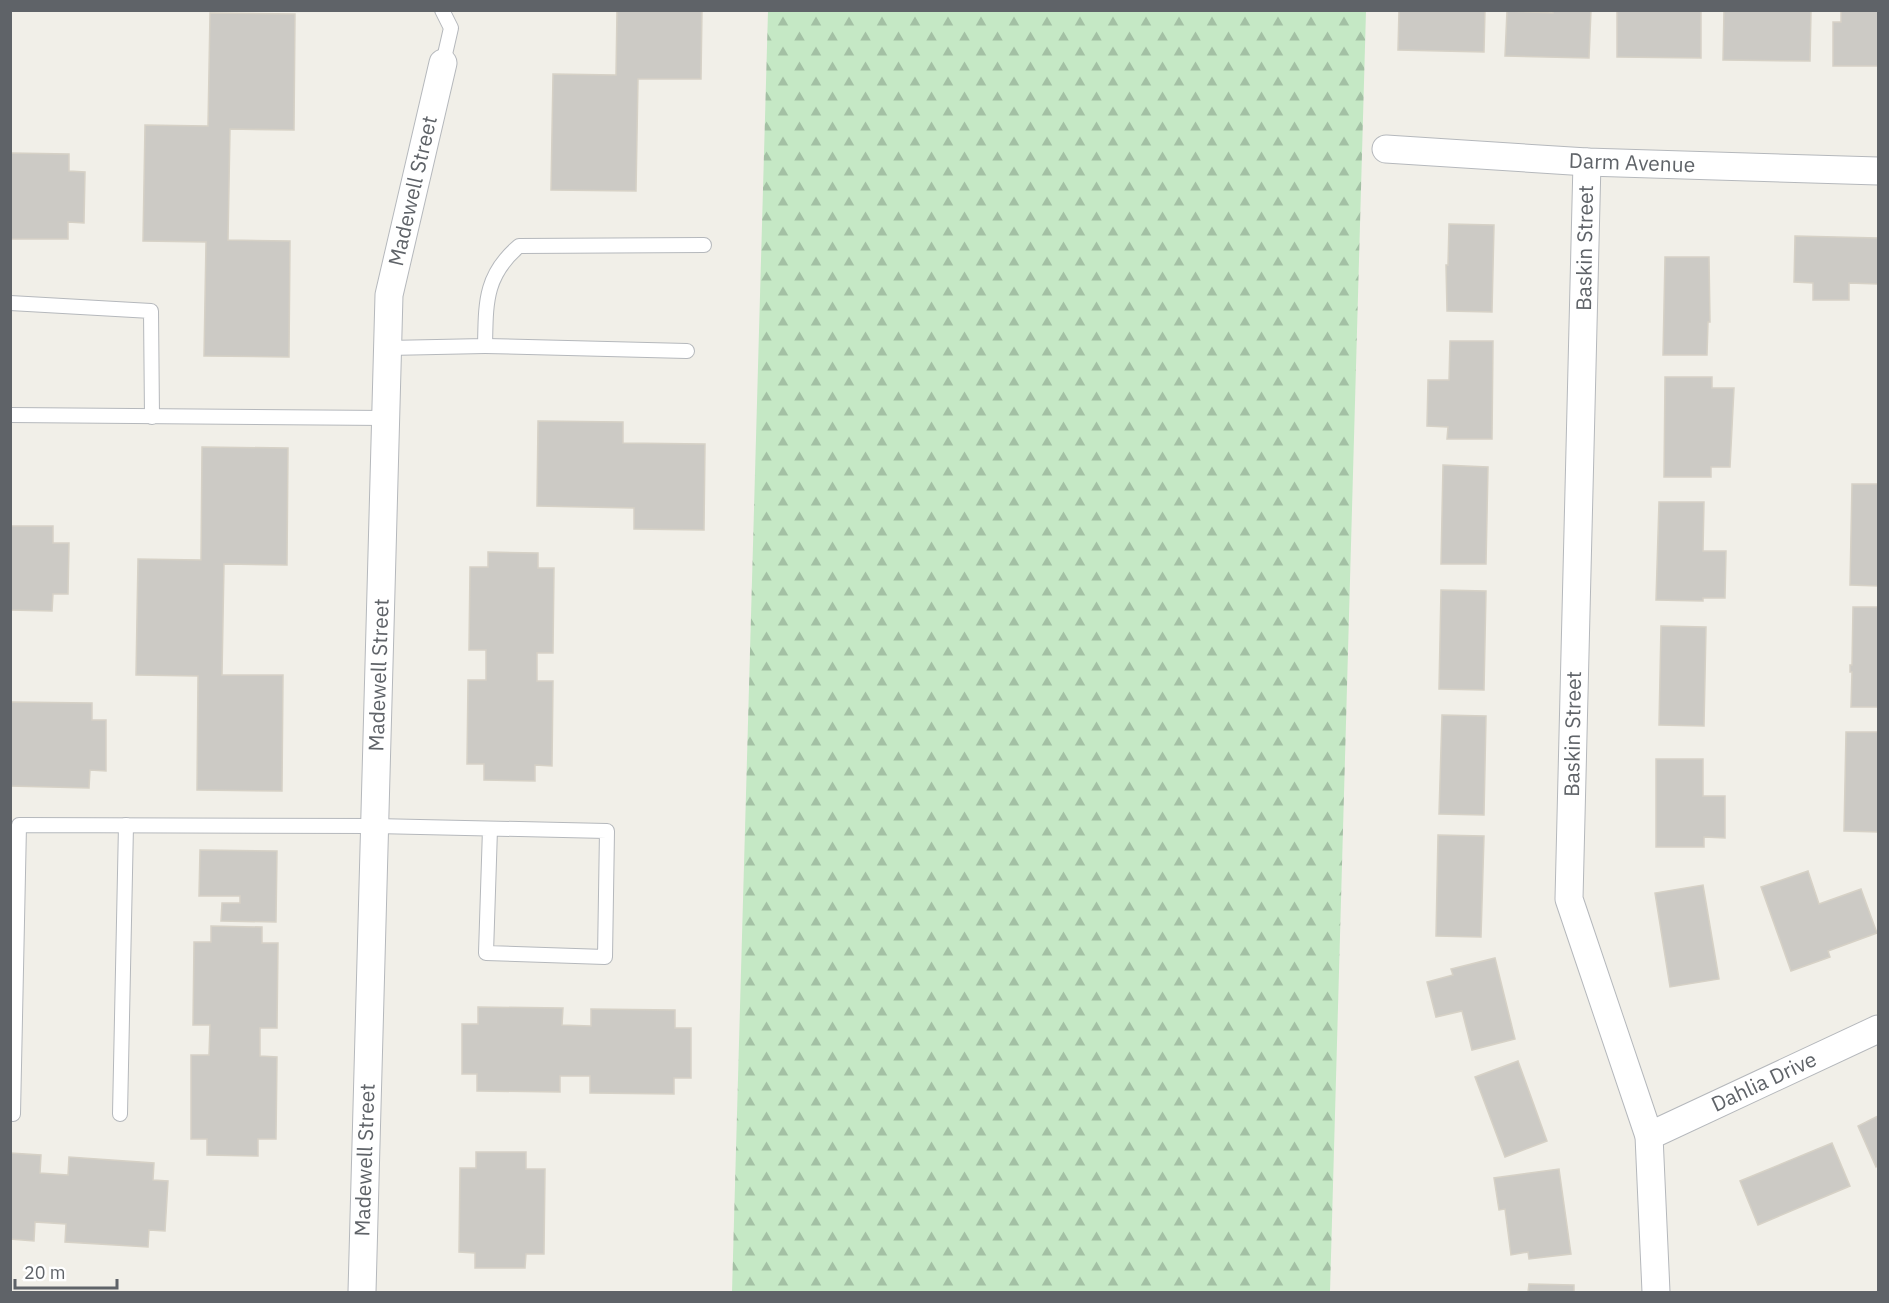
<svg xmlns="http://www.w3.org/2000/svg" width="1889" height="1303" font-family="'IBM Plex Sans',sans-serif">
	<style>
		.forest { fill: url(#forest-firs) }
		.building { fill: #cccac5; stroke: #d6d1c6; stroke-width: 1.5 }
		.lines { fill: none; stroke-linecap: round; stroke-linejoin: round }
		.lane-casing { stroke: #b5b8bc; stroke-width: 16 }
		.street-casing { stroke: #b5b8bc; stroke-width: 29 }
		.lane { stroke: #fff; stroke-width: 14 }
		.street { stroke: #fff; stroke-width: 27 }
		.labels { text-anchor: middle; stroke-width: 5; stroke-linejoin: round; paint-order: stroke }
		.street-label { font-size: 21px; fill: #5f6368; stroke: #fff }
	</style>
	<defs>
		<pattern id="forest-firs" width="22" height="20" patternUnits="userSpaceOnUse" patternTransform="scale(1.5)"><rect width="22" height="20" fill="#c5e8c5"/><path d="M5 1l3.5 6h-7zM16 11l3.5 6h-7z" fill="#a3c0a4"/></pattern>
	</defs>
	<rect width="100%" height="100%" fill="#f1efe8"/>
	<!-- forest -->
	<path class="forest" d="M768,11H1366L1330,1292H732Z"/>
	<!-- building -->
	<g class="building">
		<path d="M617,10H702L701,79H638L636,191L551,190L553,74L616,75Z"/>
		<path d="M1399,10H1485L1484,52L1398,50Z"/>
		<path d="M1553,10H1591L1589,58L1505,56L1507,11L1553,13Z"/>
		<path d="M1617,10H1701V58L1617,57Z"/>
		<path d="M1724,10L1811,11L1810,61L1723,60Z"/>
		<path d="M1841,10H1878V66H1833V22H1841Z"/>
		<path d="M210,13L295,14L294,130L230,129L228,240L290,241L289,357L204,356L206,242L143,241L145,125L208,126Z"/>
		<path d="M10,153L69,154V171L85,172L84,223L68,222V239H10Z"/>
		<path d="M1449,224L1494,225L1492,312L1447,311L1446,265H1448Z"/>
		<path d="M1795,236L1878,238V284L1849,283V300H1813V283L1794,282Z"/>
		<path d="M1665,257H1709L1710,322H1708L1707,355H1663Z"/>
		<path d="M1450,341H1493L1492,439H1447L1448,427L1427,426L1428,380H1449Z"/>
		<path d="M1665,377H1712V388H1734L1730,467H1711V477H1664Z"/>
		<path d="M538,421L623,422V443L705,444L704,530L634,529V508L537,506Z"/>
		<path d="M202,447L288,448L287,565L224,564L222,675H283L282,791L197,790L198,676L136,675L138,559L201,560Z"/>
		<path d="M1443,465L1488,467L1486,564H1441Z"/>
		<path d="M1852,484H1878V586L1850,585Z"/>
		<path d="M1659,502H1704L1703,551H1726L1725,598H1703V601L1656,600Z"/>
		<path d="M10,526H53V543H69L68,594H53L52,611L10,610Z"/>
		<path d="M488,552L538,553V568H554L553,653H537V681H553L552,766L535,765V781L484,780V764H467L468,680H486V650H469L470,567H488Z"/>
		<path d="M1441,590L1486,591L1484,690L1439,689Z"/>
		<path d="M1853,607H1878V707H1851L1852,672H1850V665H1852Z"/>
		<path d="M1661,626L1706,627L1704,726L1659,725Z"/>
		<path d="M10,702L92,703V720H106V771L90,770L89,788L10,786Z"/>
		<path d="M1442,715L1486,716L1484,815L1439,814Z"/>
		<path d="M1846,732H1878V832L1844,831Z"/>
		<path d="M1656,759H1703V796H1725V838L1704,837V847H1656Z"/>
		<path d="M1438,835L1484,836L1481,937L1436,936Z"/>
		<path d="M200,850L277,851L276,922L221,921L222,903H240V896H199Z"/>
		<path d="M1808,871L1819,904L1861,889L1877,933L1828,951L1830,957L1791,971L1761,887Z"/>
		<path d="M1703,885L1719,979L1670,987L1655,893Z"/>
		<path d="M211,926L262,927V943H278L277,1028H260V1056L277,1057L276,1139H258V1156L207,1155V1139H191V1055H209L210,1025H193L194,942H211Z"/>
		<path d="M1495,958L1515,1039L1472,1050L1462,1011L1436,1017L1427,982L1453,975L1451,969Z"/>
		<path d="M478,1007L563,1008L562,1025L591,1026V1009L675,1010V1028H691V1078H674V1094L590,1093V1076H560V1092L477,1091V1074H462V1024H478Z"/>
		<path d="M1518,1061L1547,1141L1505,1157L1475,1077Z"/>
		<path d="M1878,1116V1165L1876,1167L1858,1126Z"/>
		<path d="M1832,1143L1850,1186L1758,1225L1740,1181Z"/>
		<path d="M476,1152H526V1169H545L544,1254H526L525,1268H475V1253L459,1252L460,1168H476Z"/>
		<path d="M10,1153L41,1155L40,1173L68,1175L69,1157L154,1163L153,1180L168,1181L165,1231L149,1230L148,1247L65,1242L66,1224L35,1222L34,1241L10,1239Z"/>
		<path d="M1559,1169L1571,1254L1529,1259L1528,1252L1511,1255L1505,1209L1499,1210L1494,1178Z"/>
		<path d="M1529,1284L1574,1285V1292H1528Z"/>
	</g>
	<g class="lines">
		<defs>
			<g id="lane">
				<path d="M442,10L451,28L443,63"/>
				<path d="M10,303L151,311L152,417"/>
				<path d="M485,346L687,351"/>
				<path d="M388,348L485,346C486,304 484,276 519,246L704,245"/>
				<path d="M10,415L386,418"/>
				<path d="M13,1114L19,825L375,826L607,831L605,957L486,953L490,829"/>
				<path d="M120,1114L126,825"/>
			</g>
			<g id="street">
				<path d="M1386,149L1587,162L1878,171"/>
				<path d="M1587,162L1569,899L1649,1136L1656,1292"/>
				<path d="M1649,1136L1878,1029"/>
				<path d="M362,1292L389,295L443,63"/>
			</g>
		</defs>
		<!-- lane casing -->
		<use href="#lane" class="lane-casing"/>
		<!-- street casing -->
		<use href="#street" class="street-casing"/>
		<!-- lane -->
		<use href="#lane" class="lane"/>
		<!-- street -->
		<use href="#street" class="street"/>
	</g>
	<g class="labels">
		<!-- street labels -->
		<g class="street-label">
			<text transform="translate(1632 163) rotate(2)" y="7">Darm Avenue</text>
			<text transform="translate(413 191) rotate(-77)" y="7">Madewell Street</text>
			<text transform="translate(1585 248) rotate(-89)" y="7">Baskin Street</text>
			<text transform="translate(379 675) rotate(-88)" y="7">Madewell Street</text>
			<text transform="translate(1573 734) rotate(-89)" y="7">Baskin Street</text>
			<text transform="translate(1764 1082) rotate(-25)" y="7">Dahlia Drive</text>
			<text transform="translate(365 1160) rotate(-88)" y="7">Madewell Street</text>
		</g>
	</g>
	<!-- border -->
	<rect width="1889" height="1303" fill="none" stroke="#5f6368" stroke-width="24"/>
	<!-- scale -->
	<path d="M15 1279v9h102v-9" fill="none" stroke="#5f6368" stroke-width="3"/>
	<text x="24" y="1279" font-size="18" fill="#5f6368" stroke="#ffffff" stroke-width="4.5" paint-order="stroke">20 m</text>
</svg>
